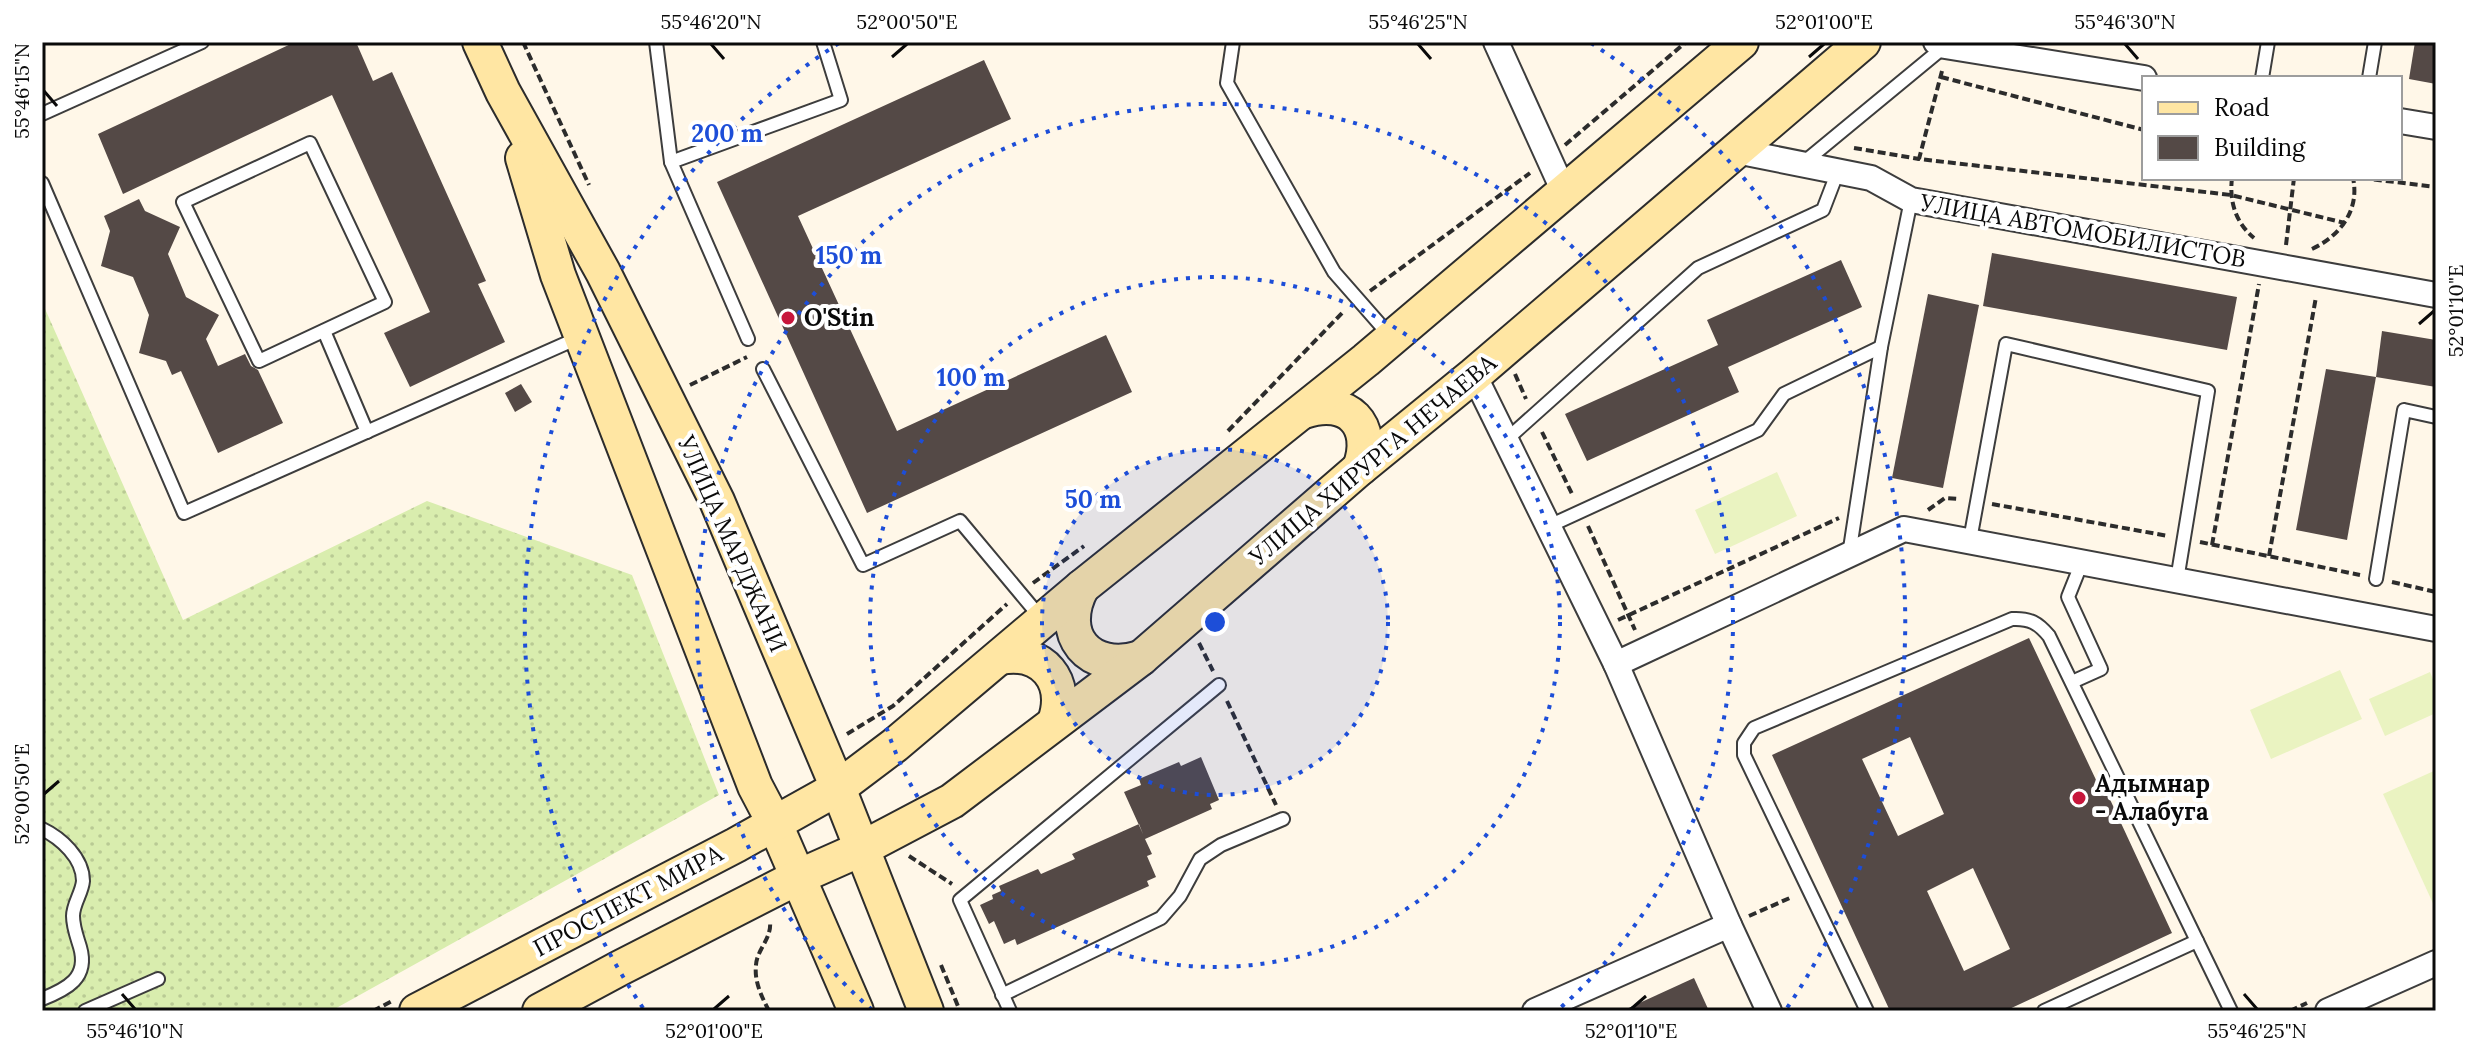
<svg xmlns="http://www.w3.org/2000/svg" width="2478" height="1053" font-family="Lora,serif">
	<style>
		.grass { fill: url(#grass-dots) }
		.pitch { fill: #eaf3c1 }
		.building { fill: #544946; fill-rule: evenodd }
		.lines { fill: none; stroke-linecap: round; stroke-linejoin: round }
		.lane-casing { stroke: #3d3d3d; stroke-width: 16 }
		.street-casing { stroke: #3d3d3d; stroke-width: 28 }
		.secondary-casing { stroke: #2c2c2c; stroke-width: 38 }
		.path { stroke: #2c2c2c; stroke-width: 4; stroke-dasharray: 8 4; stroke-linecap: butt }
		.lane { stroke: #fff; stroke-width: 12 }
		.street { stroke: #fff; stroke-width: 24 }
		.secondary { stroke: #ffe6a3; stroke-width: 34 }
		.ticks { fill: none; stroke: #0a0a0a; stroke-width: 3 }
		.ring { fill: none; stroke: #1d4ed8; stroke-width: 4; stroke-dasharray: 4 8 }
		.poi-dot { fill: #c7163b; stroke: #fff; stroke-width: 3 }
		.labels { text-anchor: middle; stroke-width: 8; stroke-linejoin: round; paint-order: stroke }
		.street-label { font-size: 24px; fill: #0a0a0a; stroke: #fff }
		.poi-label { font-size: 24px; font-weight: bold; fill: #0a0a0a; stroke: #fff; text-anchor: start }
		.centre { fill: #1d4ed8; stroke: #fff; stroke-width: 4 }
		.ring-label { font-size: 24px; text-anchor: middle; font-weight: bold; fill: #1d4ed8; stroke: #fff; stroke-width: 8; stroke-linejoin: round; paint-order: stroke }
		.neatline { fill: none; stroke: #0a0a0a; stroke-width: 3 }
		.ticks-label { font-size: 20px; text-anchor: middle; fill: #0a0a0a }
	</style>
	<defs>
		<pattern id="grass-dots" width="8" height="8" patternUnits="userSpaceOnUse" patternTransform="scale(2)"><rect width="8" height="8" fill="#d9edae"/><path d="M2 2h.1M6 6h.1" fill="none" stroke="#b9ca94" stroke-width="1.8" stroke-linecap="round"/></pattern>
	</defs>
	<rect width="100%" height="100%" fill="#fff7e8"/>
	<!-- grass -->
	<path class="grass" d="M42,302L183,620L427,501L632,575L719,795L331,1011H42Z"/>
	<!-- pitch -->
	<g class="pitch">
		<path d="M1777,472L1797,516L1715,554L1695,510Z"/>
		<path d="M2340,670L2362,719L2271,759L2250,710Z"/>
		<path d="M2430,672L2436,687V713L2385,736L2369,699Z"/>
		<path d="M2436,770V910L2383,794Z"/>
	</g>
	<!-- building -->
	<g class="building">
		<path d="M295,42H356L373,81L392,72L486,281L478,284L505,342L410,387L384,333L430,312L332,95L123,194L98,134Z"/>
		<path d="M2415,42H2436V84L2409,79Z"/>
		<path d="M984,60L1011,119L798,216L897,431L1106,335L1132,392L867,513L717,182Z"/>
		<path d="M139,199L145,211L180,227L168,254L186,297L219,315L206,339L218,366L245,354L251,366L258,370L283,423L218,453L181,371L172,375L166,361L139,353L149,315L133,277L101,266L110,231L104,216Z"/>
		<path d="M1992,253L2237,297L2227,350L1983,306Z"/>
		<path d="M1841,260L1862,307L1728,367L1739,392L1587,461L1565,414L1718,345L1707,320Z"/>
		<path d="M1928,294L1979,305L1943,488L1892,478Z"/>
		<path d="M2382,331L2436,340V387L2376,377Z"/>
		<path d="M2326,369L2376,377L2347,540L2296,530Z"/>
		<path d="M521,384L532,402L515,412L505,393Z"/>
		<path d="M2029,638L2097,782L2101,780L2172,933L2005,1011H1890L1772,755ZM1910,737L1944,814L1898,836L1862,759ZM1973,868L2010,949L1964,971L1927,891Z"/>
		<path d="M1201,757L1219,800L1210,804L1212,809L1145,839L1152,854L1147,856L1156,877L1147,881L1149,886L1017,945L1015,939L1004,944L994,921L989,924L980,905L993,899L992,895L1001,891L999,886L1038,869L1041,874L1075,859L1072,854L1139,824L1143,834L1124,792L1141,785L1139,779L1179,762L1181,766Z"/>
		<path d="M1694,978L1709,1011H1622Z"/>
	</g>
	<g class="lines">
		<defs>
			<g id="lane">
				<path d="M656,42L671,162"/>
				<path d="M1233,42L1227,83L1334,272L1391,337"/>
				<path d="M2262,78L2268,42"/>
				<path d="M2369,78L2375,42"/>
				<path d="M42,114L202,42"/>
				<path d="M310,143L385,302L259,361L183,202Z"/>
				<path d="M1802,164L1945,46"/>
				<path d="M42,183L184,513L578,338"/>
				<path d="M324,331L367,432"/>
				<path d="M748,339L671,162L841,100L823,42"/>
				<path d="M763,369L863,565L960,521L1041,618"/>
				<path d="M1506,440L1698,268L1823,210L1838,171"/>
				<path d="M1549,526L1758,430L1784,394L1881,347"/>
				<path d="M1970,540L2006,344L2208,391L2177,580"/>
				<path d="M1849,555L1881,347L1911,200"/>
				<path d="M2376,579L2404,410L2436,417"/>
				<path d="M2072,682L2101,669L2068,597L2082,562"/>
				<path d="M42,829C61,838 83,858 83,881C82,893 73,904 73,916C73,927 77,937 80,947C89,978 67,989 42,999"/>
				<path d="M1002,995L1161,918L1180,896L1200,859L1221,845L1283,819"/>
				<path d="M85,1011L158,979"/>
				<path d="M1010,1011L960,900L1219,685"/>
				<path d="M1867,1011L1744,755V743L1754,728L2012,619C2030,618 2038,623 2049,636L2231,1011"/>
				<path d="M2044,1011L2197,941"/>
			</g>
			<g id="street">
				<path d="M1496,42L1565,194"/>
				<path d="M1936,42L1945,46L2144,78"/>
				<path d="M2400,121L2436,127"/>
				<path d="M1736,151L1871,178L1911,200L2436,295"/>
				<path d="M1474,375L1616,664L1729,925L1769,1011"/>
				<path d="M1616,664L1904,529L2436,629"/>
				<path d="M1535,1011L1729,925"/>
				<path d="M2328,1011L2436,963"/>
			</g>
			<g id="secondary">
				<path d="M480,42L503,92L603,272L717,501L838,788L926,1011"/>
				<path d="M523,158L558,275L755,786L775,824L856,1011"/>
				<path d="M1304,411C1348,396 1376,425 1360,468"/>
				<path d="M1082,587C1056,635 1089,674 1141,658"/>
				<path d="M1000,657C1043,649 1069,681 1055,722"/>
				<path d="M417,1011L736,845L838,788L895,745L1082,587L1366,360L1741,42"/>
				<path d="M540,1011L620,968L798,877L861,849L952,801L1141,658L1360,468L1474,375L1863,42"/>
			</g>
		</defs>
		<!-- lane casing -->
		<use href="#lane" class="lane-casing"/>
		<!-- street casing -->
		<use href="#street" class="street-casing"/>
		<!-- secondary casing -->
		<use href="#secondary" class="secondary-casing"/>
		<!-- path -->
		<g class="path">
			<path d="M523,42L589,185"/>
			<path d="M1942,71L1919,159L2231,195L2345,223"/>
			<path d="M1941,77L2144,130"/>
			<path d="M1565,145L1686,42"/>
			<path d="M1854,148L1919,159"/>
			<path d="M2232,178C2229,202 2236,223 2254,238"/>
			<path d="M2362,178L2436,187"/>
			<path d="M2286,245L2294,178"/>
			<path d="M2312,249C2340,236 2360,210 2353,178"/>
			<path d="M1370,291L1530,173"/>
			<path d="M1515,374L1526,399"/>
			<path d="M690,385L747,357"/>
			<path d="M1228,431L1344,311"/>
			<path d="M1542,432L1573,496"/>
			<path d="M1992,504L2168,536"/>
			<path d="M1928,510L1945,498L1959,499"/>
			<path d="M1588,526L1635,630"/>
			<path d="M2200,542L2360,575"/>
			<path d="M2212,545L2259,284"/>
			<path d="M2269,556L2316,297"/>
			<path d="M2392,582L2436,592"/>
			<path d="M1033,583L1084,546"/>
			<path d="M1618,620L1839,518"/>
			<path d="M1199,643L1213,671"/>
			<path d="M1227,701L1276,805"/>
			<path d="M847,734L893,706L1007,604"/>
			<path d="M909,856L952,884"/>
			<path d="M1749,916L1792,897"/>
			<path d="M941,965L960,1011"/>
			<path d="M373,1011L392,1001"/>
			<path d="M769,1011C762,997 754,982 756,965C757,949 772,939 770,921"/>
			<path d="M2290,1011L2307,1003"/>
		</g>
		<!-- lane -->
		<use href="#lane" class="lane"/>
		<!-- street -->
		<use href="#street" class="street"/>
		<!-- secondary -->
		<use href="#secondary" class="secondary"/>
	</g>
	<!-- ticks -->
	<path class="ticks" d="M711,44L724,59M1418,44L1431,59M2125,44L2138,59M892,57L907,44M1809,57L1824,44M44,91L57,106M2419,324L2434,311M44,794L59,781M122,994L135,1009M2244,994L2257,1009M714,1009L729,996M1631,1009L1646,996"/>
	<!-- distance rings -->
	<circle cx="1215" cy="622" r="173" fill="#1d4ed8" fill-opacity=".12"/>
	<g class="ring">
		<circle cx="1215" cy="622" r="173"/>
		<circle cx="1215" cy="622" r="345"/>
		<path d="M872 1010A518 518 0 1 1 1558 1010"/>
		<path d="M643 1008A690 690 0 0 1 839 43M1591 43A690 690 0 0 1 1787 1008"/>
	</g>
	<!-- markers -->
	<g class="poi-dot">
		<circle cx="788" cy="318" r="8"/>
		<circle cx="2079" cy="798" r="8"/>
	</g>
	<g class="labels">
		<!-- street labels -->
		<g class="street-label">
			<text transform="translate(2083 231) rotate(10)" y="8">УЛИЦА АВТОМОБИЛИСТОВ</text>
			<text transform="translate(1373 460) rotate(-40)" y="8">УЛИЦА ХИРУРГА НЕЧАЕВА</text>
			<text transform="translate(732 544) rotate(66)" y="8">УЛИЦА МАРДЖАНИ</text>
			<text transform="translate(628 901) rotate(-28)" y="8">ПРОСПЕКТ МИРА</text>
		</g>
		<!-- poi labels -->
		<g class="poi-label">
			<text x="804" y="326">O'Stin</text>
			<text x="2095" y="792">Адымнар<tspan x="2095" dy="28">- Алабуга</tspan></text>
		</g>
	</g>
	<circle cx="1215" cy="622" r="12" class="centre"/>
	<g class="ring-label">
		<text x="727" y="142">200 m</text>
		<text x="849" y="264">150 m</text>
		<text x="971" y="386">100 m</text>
		<text x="1093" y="508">50 m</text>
	</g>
	<!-- border -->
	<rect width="2478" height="1053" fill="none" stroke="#ffffff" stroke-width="88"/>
	<!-- legend -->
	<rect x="2142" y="76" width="260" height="104" fill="#ffffff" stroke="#9d9d9d" stroke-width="2"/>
	<rect x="2158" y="102" width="40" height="12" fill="#ffe6a3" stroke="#9d9d9d" stroke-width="2"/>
	<text x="2214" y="116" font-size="24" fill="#0a0a0a">Road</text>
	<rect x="2158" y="136" width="40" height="24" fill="#544946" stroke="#9d9d9d" stroke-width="2"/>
	<text x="2214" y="156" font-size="24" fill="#0a0a0a">Building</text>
	<rect x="44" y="44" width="2390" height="965" class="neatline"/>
	<g class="ticks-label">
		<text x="711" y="29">55°46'20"N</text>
		<text x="907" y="29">52°00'50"E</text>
		<text x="1418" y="29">55°46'25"N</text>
		<text x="1824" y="29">52°01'00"E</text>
		<text x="2125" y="29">55°46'30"N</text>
		<text transform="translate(22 91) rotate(-90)" y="7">55°46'15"N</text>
		<text transform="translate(2456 311) rotate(-90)" y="7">52°01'10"E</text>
		<text transform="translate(22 794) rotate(-90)" y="7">52°00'50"E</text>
		<text x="135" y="1038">55°46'10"N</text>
		<text x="714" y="1038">52°01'00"E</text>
		<text x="1631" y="1038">52°01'10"E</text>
		<text x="2257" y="1038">55°46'25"N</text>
	</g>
</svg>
